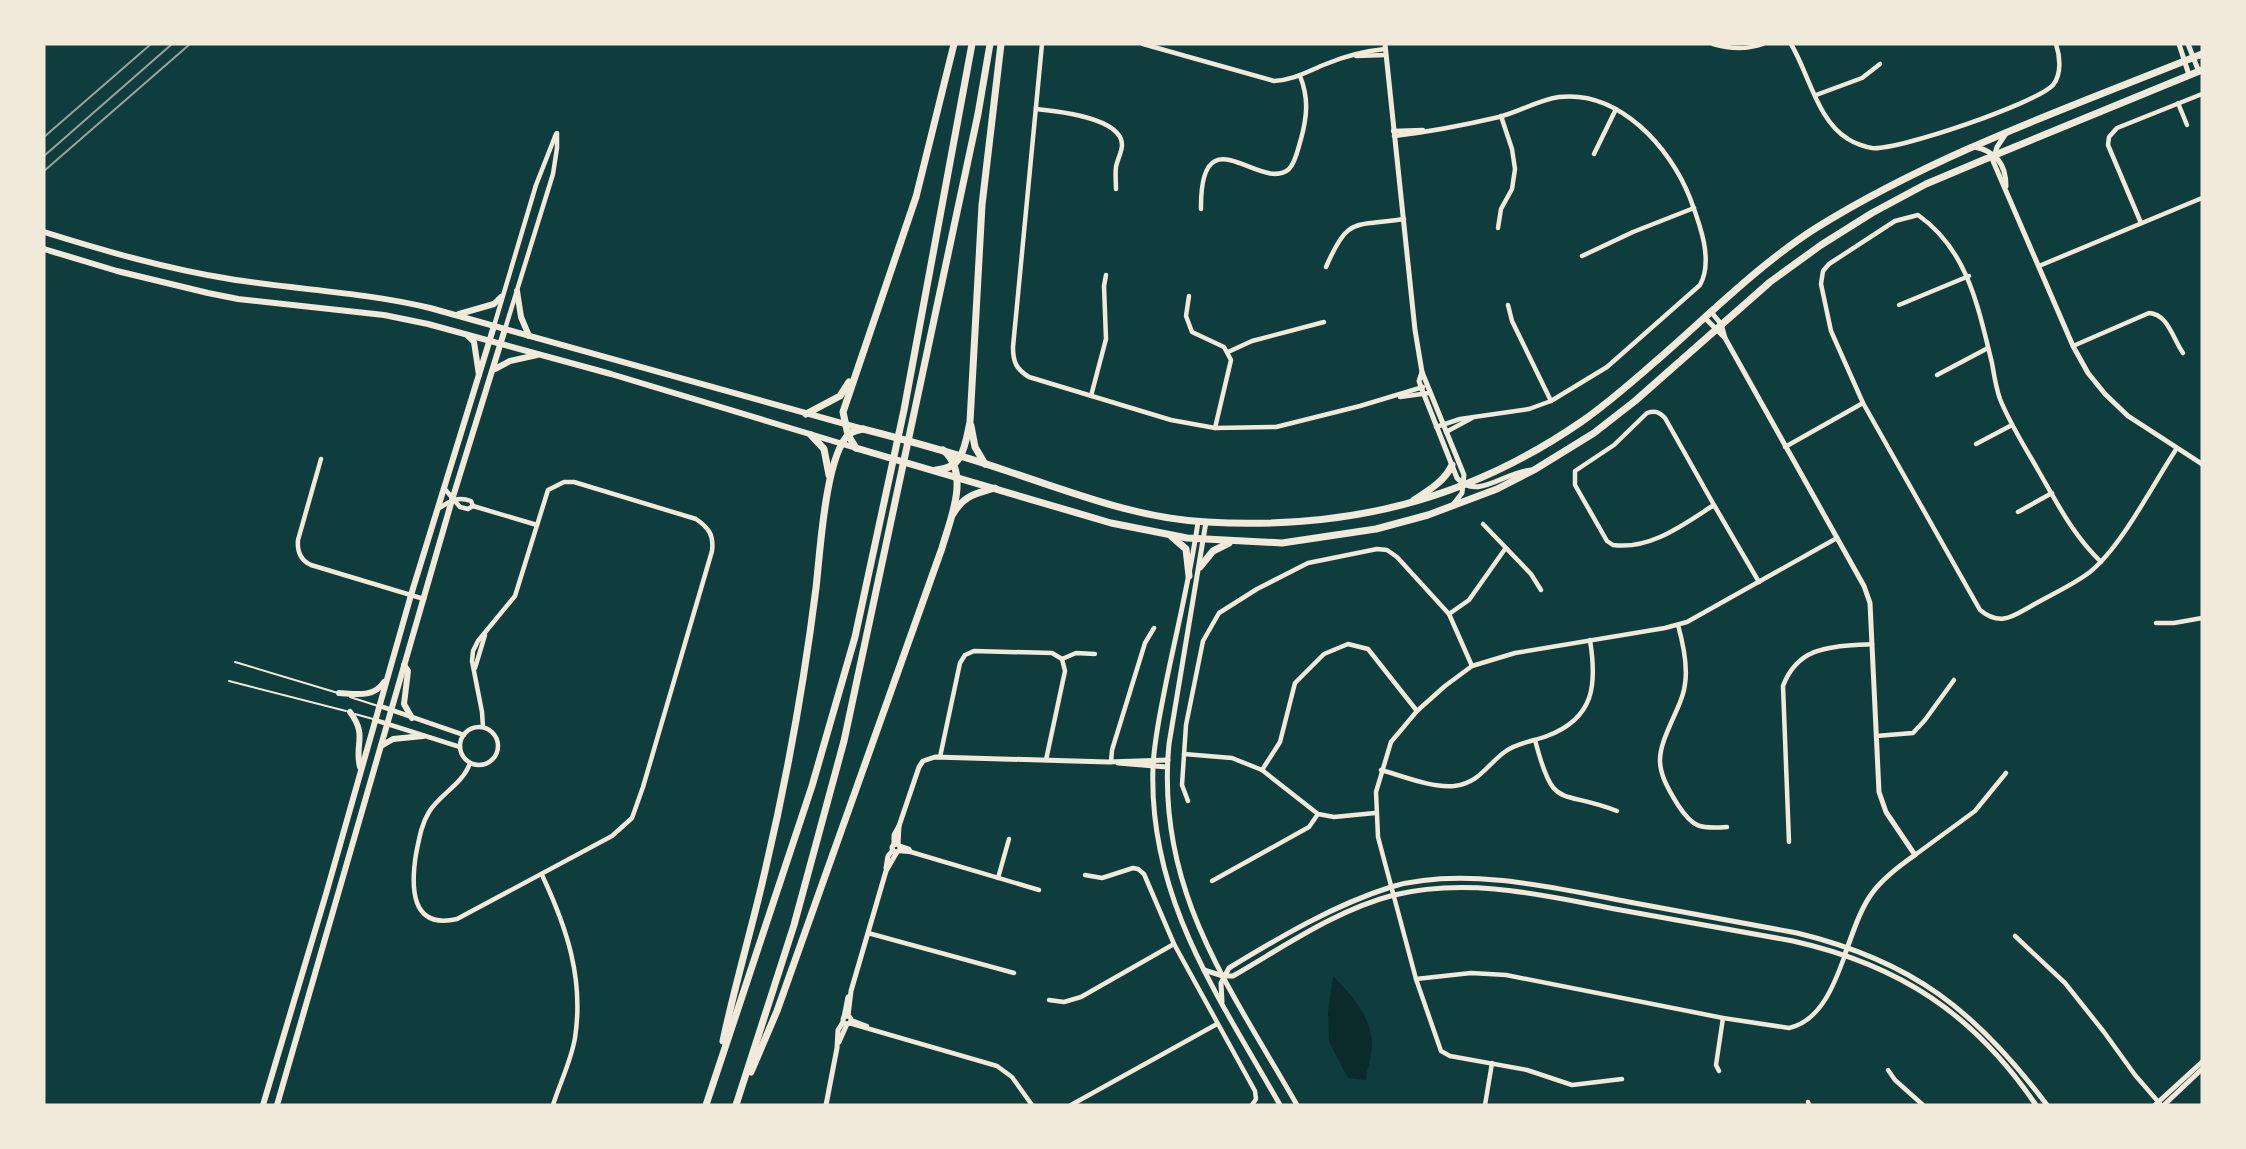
<svg xmlns="http://www.w3.org/2000/svg" width="2246" height="1149" font-family="'Noto Sans',sans-serif">
	<style>
		.water { fill: #0a2a2b }
		.lines { fill: none; stroke-linecap: round; stroke-linejoin: round }
		.service { stroke: #f1e9da; stroke-width: 2 }
		.minor { stroke: #f1e9da; stroke-width: 4.5 }
		.tertiary { stroke: #f1e9da; stroke-width: 5 }
		.secondary { stroke: #f1e9da; stroke-width: 5 }
		.primary { stroke: #f1e9da; stroke-width: 6 }
		.trunk { stroke: #f1e9da; stroke-width: 7 }
		.motorway { stroke: #f1e9da; stroke-width: 7 }
		.rail { stroke: #97a49c; stroke-width: 2 }
	</style>
	<rect width="100%" height="100%" fill="#0f3d3e"/>
	<!-- water -->
	<path class="water" d="M1333,976C1351,994 1373,1018 1372,1047C1371,1057 1367,1069 1366,1080L1348,1078L1329,1042L1328,1012Z"/>
	<g class="lines">
		<!-- service -->
		<g class="service">
			<path d="M235,662L338,693"/>
			<path d="M229,681L346,711"/>
			<path d="M350,697L378,706"/>
			<path d="M355,714L373,719"/>
		</g>
		<!-- minor -->
		<g class="minor">
			<path d="M1042,44L1013,347C1013,362 1016,369 1029,377L1171,420L1215,428L1276,427L1360,406L1423,387"/>
			<path d="M1143,44L1274,81C1294,80 1308,71 1326,64C1345,56 1365,51 1385,49"/>
			<path d="M1713,44C1730,49 1746,50 1763,44"/>
			<path d="M1791,44C1809,74 1817,120 1848,139C1854,143 1865,147 1872,148C1897,151 2037,103 2053,85C2062,74 2060,56 2056,44"/>
			<path d="M1356,56L1386,55"/>
			<path d="M1816,95L1862,78L1880,64"/>
			<path d="M2178,103L2187,125"/>
			<path d="M1036,109C1057,111 1122,118 1122,145C1122,152 1117,160 1116,167C1115,174 1116,182 1116,189"/>
			<path d="M1393,131L1423,130"/>
			<path d="M1394,136C1428,132 1465,125 1499,117C1519,112 1538,100 1559,97C1619,90 1670,147 1690,198C1699,222 1714,260 1700,285L1607,367L1551,401L1529,409L1460,419L1436,427"/>
			<path d="M1594,154L1616,109"/>
			<path d="M1201,209C1200,110 1261,194 1289,169C1296,162 1298,148 1301,139C1307,117 1309,98 1300,76"/>
			<path d="M2141,223L2108,145L2109,137L2117,128L2202,94"/>
			<path d="M1498,228L1501,209L1512,189L1515,169L1512,149L1501,116"/>
			<path d="M1582,256L1633,232L1694,208"/>
			<path d="M2039,266L2202,198"/>
			<path d="M1326,267C1348,216 1353,227 1404,219"/>
			<path d="M1189,296L1186,316L1192,332L1224,347L1231,360L1215,428"/>
			<path d="M1508,305L1512,321L1551,401"/>
			<path d="M1899,305L1969,276"/>
			<path d="M494,326L536,185L556,134"/>
			<path d="M505,329L553,174L557,148V133"/>
			<path d="M2073,346L2149,313C2168,314 2173,339 2183,353"/>
			<path d="M1228,352L1252,341L1324,322"/>
			<path d="M1937,375L1988,348"/>
			<path d="M1091,396L1106,339L1104,286L1106,275"/>
			<path d="M1400,397L1429,393"/>
			<path d="M1446,432L1472,418"/>
			<path d="M1976,444L2012,425"/>
			<path d="M1785,447L1863,403"/>
			<path d="M321,459L298,540C297,551 300,560 311,565L424,599"/>
			<path d="M444,488L460,507L468,509L473,506L537,525"/>
			<path d="M1714,505L1665,418C1659,412 1655,410 1647,413L1614,445L1575,471V485L1607,541L1613,545C1651,550 1684,524 1714,505L1759,582"/>
			<path d="M438,509C450,501 457,496 471,501L473,506"/>
			<path d="M2018,512L2052,493"/>
			<path d="M1483,524L1531,574L1541,590"/>
			<path d="M2101,562C2073,535 2057,503 2038,470C2025,447 2010,424 2000,399C1996,388 1994,375 1992,363C1978,307 1968,250 1918,215L1895,221L1829,264L1823,271L1821,284L1831,331L1863,403L1980,610C2001,627 2013,616 2033,605C2052,594 2073,585 2090,572C2122,546 2153,484 2177,448"/>
			<path d="M1449,614L1469,600L1505,549"/>
			<path d="M2156,623H2174L2202,618"/>
			<path d="M1678,625C1683,643 1688,665 1685,684C1684,695 1679,705 1675,714C1656,756 1653,765 1678,805C1693,828 1700,829 1727,827"/>
			<path d="M1062,659L1076,653L1095,654"/>
			<path d="M475,668L485,635"/>
			<path d="M380,706L464,735"/>
			<path d="M375,720L460,747"/>
			<circle cx="479" cy="746" r="19"/>
			<path d="M1876,736L1913,733L1925,720L1954,680"/>
			<path d="M1535,740C1554,813 1559,788 1617,811"/>
			<path d="M1184,754L1232,758L1262,770L1318,814L1334,817L1375,813"/>
			<path d="M940,757L960,663L965,655L974,651L1052,653L1062,659L1065,671L1046,760"/>
			<path d="M1111,762L1112,750L1145,643L1154,628"/>
			<path d="M470,763C463,784 440,794 429,812C421,825 419,840 416,854C411,886 410,930 457,919L612,836L632,818L643,787L712,551C714,535 709,528 696,519L574,482H564L548,490L515,596L478,641L473,651L472,661L482,712L483,727"/>
			<path d="M1262,770L1280,742L1295,683L1324,654L1348,644L1368,649L1417,711"/>
			<path d="M1381,770C1403,776 1431,788 1454,786C1480,783 1487,764 1506,751C1517,743 1534,741 1547,736C1595,718 1597,684 1590,640"/>
			<path d="M1188,801L1182,785L1186,725L1203,641L1219,613L1257,589L1308,563L1377,549L1387,550L1397,557L1449,614L1472,666"/>
			<path d="M1789,842L1783,686C1799,644 1834,647 1872,644"/>
			<path d="M900,851L911,852L909,849L900,846"/>
			<path d="M911,852L1039,890"/>
			<path d="M1915,855L1975,811L2006,773"/>
			<path d="M542,875C567,928 584,979 575,1038C571,1061 560,1083 553,1105"/>
			<path d="M1085,875L1102,878L1133,868L1138,869L1144,874L1174,944L1255,1091L1256,1099L1252,1105"/>
			<path d="M998,878L1009,839"/>
			<path d="M1212,881L1309,827L1318,814"/>
			<path d="M868,933L1014,973"/>
			<path d="M2015,936L2065,983L2104,1032L2135,1075L2161,1105"/>
			<path d="M1416,979L1471,973L1506,975L1723,1018L1789,1028C1821,1021 1835,983 1845,955"/>
			<path d="M1049,1000L1064,1002L1081,997L1174,944"/>
			<path d="M851,1020L867,1026"/>
			<path d="M849,1023L997,1066L1012,1077L1032,1105"/>
			<path d="M1888,1070L1895,1080L1923,1105"/>
			<path d="M1719,1071L1716,1065L1723,1018"/>
			<path d="M1622,1079L1572,1085L1527,1070L1450,1056L1441,1051L1416,979L1378,837L1376,792L1391,742L1417,711L1445,686L1472,666L1515,653L1665,628L1687,622L1837,538"/>
			<path d="M1808,1102L1809,1105"/>
			<path d="M1071,1105L1217,1024"/>
			<path d="M1485,1105L1492,1063"/>
		</g>
		<!-- tertiary -->
		<g class="tertiary">
			<path d="M2179,44L2189,75"/>
			<path d="M2188,44L2199,72"/>
			<path d="M1712,313L1721,324L1725,338L1864,586L1870,603L1879,792L1886,812L1915,855C1867,888 1864,902 1845,954"/>
			<path d="M1705,318L1725,338"/>
			<path d="M1118,763L1167,767"/>
			<circle cx="896" cy="848" r="4"/>
			<path d="M898,844L899,826"/>
			<path d="M894,845V835L899,826L919,767L923,761L935,757L1108,762L1168,760"/>
			<path d="M886,868L888,856L893,850"/>
			<circle cx="847" cy="1020" r="4"/>
			<path d="M848,1016L851,991L886,871L897,852"/>
			<path d="M844,1017L848,997"/>
			<path d="M839,1042L847,1024"/>
			<path d="M826,1105L837,1048L838,1030L843,1022"/>
		</g>
		<!-- secondary -->
		<g class="secondary">
			<path d="M1385,44L1415,330L1422,372L1464,475L1462,493L1452,506"/>
			<path d="M2007,132L1997,147L1993,161L2073,346L2088,373L2105,394L2128,416L2202,464"/>
			<path d="M1974,147C1996,151 2006,164 2006,186"/>
			<path d="M1422,372L1419,381L1421,387L1457,478C1477,501 1504,472 1531,470"/>
			<path d="M1198,522C1190,578 1176,633 1165,688C1160,714 1154,741 1153,767C1148,898 1219,997 1280,1105"/>
			<path d="M1206,522L1169,744C1155,889 1229,986 1297,1105"/>
			<path d="M1204,970L1223,976H1233C1285,946 1336,910 1394,895C1469,877 1542,895 1615,909C1674,920 1734,930 1793,941C1900,965 1974,1014 2036,1105"/>
			<path d="M1222,1002L1221,983L1229,968C1280,937 1334,905 1391,887C1463,866 1557,888 1629,902C1685,912 1741,923 1797,933C1913,961 1976,1011 2047,1105"/>
			<path d="M2155,1105L2202,1062"/>
			<path d="M2164,1105L2202,1069"/>
		</g>
		<!-- primary -->
		<g class="primary">
			<path d="M44,232C105,251 167,269 230,279C297,290 364,292 430,308L863,429"/>
			<path d="M44,249L117,271L208,293L238,299L384,315L428,324L611,374L856,448"/>
			<path d="M517,291L521,317L529,336"/>
			<path d="M459,314L494,304L501,297"/>
			<path d="M468,336L474,342L479,375"/>
			<path d="M495,369L510,361L537,355"/>
			<path d="M404,665L408,671L404,704L412,718"/>
			<path d="M339,693C356,694 374,698 384,682"/>
			<path d="M350,712C368,736 354,744 360,767"/>
			<path d="M381,746L393,739L423,736"/>
			<path d="M263,1105L326,894L411,595L494,326"/>
			<path d="M277,1105L452,500L505,329"/>
		</g>
		<!-- trunk -->
		<g class="trunk">
			<path d="M863,429C914,442 964,456 1013,473C1077,494 1140,519 1207,522C1346,530 1466,501 1581,422C1607,404 1632,382 1656,361C1708,316 1758,265 1816,228C1937,153 2071,107 2202,54"/>
			<path d="M856,448L1111,523L1187,538L1282,543L1376,529L1428,515L1497,489L1534,470L1594,433L1635,401L1770,282L1821,245L1872,213L1926,184L1995,155L2202,70"/>
			<path d="M1414,500C1428,491 1445,481 1452,465"/>
			<path d="M1171,536L1186,549L1189,576"/>
			<path d="M1200,567L1213,551L1229,543"/>
		</g>
		<!-- motorway -->
		<g class="motorway">
			<path d="M806,414L840,396L849,382"/>
			<path d="M971,426L975,447L985,464"/>
			<path d="M811,435L824,449L829,475"/>
			<path d="M856,448L848,435L843,412L916,197L954,44"/>
			<path d="M936,470C964,469 965,444 970,422L982,205L1001,44"/>
			<path d="M953,514C964,495 975,494 995,488"/>
			<path d="M723,1041C735,984 752,928 765,871C787,778 804,683 816,588C820,555 825,456 849,434C853,431 858,430 863,429"/>
			<path d="M751,1072L777,1011L942,548C950,520 971,473 943,450"/>
			<path d="M706,1105L812,786L855,637L904,410L972,44"/>
			<path d="M736,1105L794,925L844,741L978,114L990,44"/>
		</g>
		<!-- rail -->
		<g class="rail">
			<path d="M44,137L151,44"/>
			<path d="M44,156L172,44"/>
			<path d="M44,171L190,44"/>
		</g>
	</g>
	<!-- border -->
	<rect width="2246" height="1149" fill="none" stroke="#f1e9da" stroke-width="91"/>
</svg>
